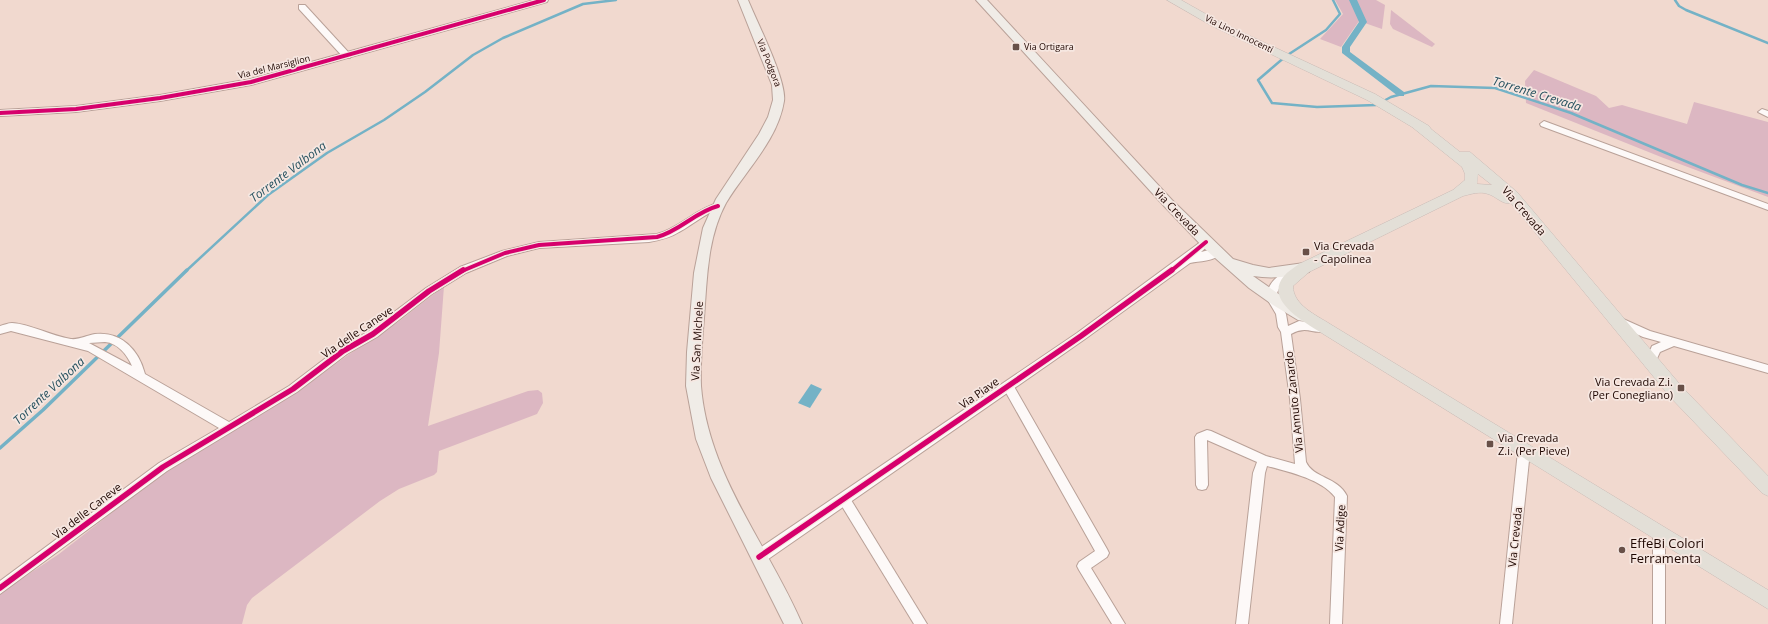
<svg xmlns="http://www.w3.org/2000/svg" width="1768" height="624" font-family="'Open Sans',sans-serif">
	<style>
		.green { fill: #dcb7c2 }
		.water { fill: #74b2c6 }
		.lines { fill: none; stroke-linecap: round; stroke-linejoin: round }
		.stream-far1 { stroke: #74b2c6; stroke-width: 2.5 }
		.stream { stroke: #74b2c6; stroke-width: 3.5 }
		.canal { fill: #74b2c6; fill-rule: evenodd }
		.minor-casing { stroke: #b9a198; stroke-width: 2 }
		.tertiary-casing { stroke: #b9a198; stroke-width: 2 }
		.secondary-casing { stroke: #b9a198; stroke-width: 2 }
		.primary-casing { stroke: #c9bbb6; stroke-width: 1 }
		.minor { fill: #fdf9f8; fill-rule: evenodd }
		.tertiary { fill: #fdf9f8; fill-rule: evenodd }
		.secondary { fill: #f0ece7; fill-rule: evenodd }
		.primary { fill: #e3dfd7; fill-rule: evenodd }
		.cycleway-far1-casing { stroke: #f6e7e1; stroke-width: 6 }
		.cycleway-casing { stroke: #f6e7e1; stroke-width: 8 }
		.cycleway-far1 { stroke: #d6006c; stroke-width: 4 }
		.cycleway { stroke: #d6006c; stroke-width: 5.5 }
		.poi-dot { fill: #685048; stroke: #f6e7e1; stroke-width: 1.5 }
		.labels { text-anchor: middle; stroke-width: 3.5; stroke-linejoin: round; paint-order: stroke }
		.far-street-label { font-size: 9px; fill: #1e0600; stroke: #f6e7e1 }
		.far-poi-label { font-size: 9px; fill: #1e0600; stroke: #f6e7e1; text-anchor: start }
		.street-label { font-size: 11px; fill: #1e0600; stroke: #f6e7e1 }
		.poi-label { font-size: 11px; fill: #1e0600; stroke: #f6e7e1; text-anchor: start }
		.water-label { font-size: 12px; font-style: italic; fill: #275260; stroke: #f6e7e1 }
		.near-poi-label { font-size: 13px; fill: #1e0600; stroke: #f6e7e1; text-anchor: start }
	</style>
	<rect width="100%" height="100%" fill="#f1d9cf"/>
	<!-- green -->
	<g class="green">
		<path d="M1335,0H1376L1385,5L1382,29L1359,21L1341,47L1320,39L1343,14Z"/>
		<path d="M1391,10L1435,44L1432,47L1393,29L1390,24Z"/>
		<path d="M1534,70L1596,96L1609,108L1622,105L1687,124L1694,102L1768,122V197L1661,157L1526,103L1525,81Z"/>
		<path d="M444,286L439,353L428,426L528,391L538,390L542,393L543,403L537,414L439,451L437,472L434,475L399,489L380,501L252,598L247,605L242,624H0V593L59,554L142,489L190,455L295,393L348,355L398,322Z"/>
	</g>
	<!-- water -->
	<path class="water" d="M811,384L822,389L810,408L798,403Z"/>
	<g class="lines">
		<!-- stream-far1 -->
		<g class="stream-far1">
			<path d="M1333,0L1340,14L1326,30L1286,56L1258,80L1272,103L1317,107L1376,105L1391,97L1431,86L1495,88L1571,113L1742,185L1768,193"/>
			<path d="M1675,0L1679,6L1686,10L1768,43"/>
			<path d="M186,271L268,195L327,153L384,120L425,92L473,55L503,38L583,4L616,0"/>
		</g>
		<!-- stream -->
		<path class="stream" d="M0,448L43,410L187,270"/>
		<!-- canal -->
		<path class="canal" d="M1349,0H1357L1367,22L1350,47V52L1404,92V96H1398L1342,53V47L1359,22Z"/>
		<defs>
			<g id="minor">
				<path d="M299,5H305L350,54V58H344L299,9Z"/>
				<path d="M1762,109L1768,111V117L1758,112Z"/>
				<path d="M1544,121L1768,204V210L1541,126L1540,124Z"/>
				<path d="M718,203L723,206L721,208C705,213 694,224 679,232C670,238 660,240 649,242L539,248L507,256L466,273L432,294L377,337L347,354L297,392L167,471L0,594V581L159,463L219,428L88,351L11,331L0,334V326C4,325 8,323 12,323C30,324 52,336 71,339C78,340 88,335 95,334C121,331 139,350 145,374L229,422L289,386L339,348L369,331L426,288L460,267L502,251L539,242L657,234C680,228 695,209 718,203ZM105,342C118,343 127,355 132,366L89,343Z"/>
				<path d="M1296,268L1301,272L1299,275C1287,279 1279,283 1276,297L1286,314L1288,326L1299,321L1322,324L1326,325L1327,328L1326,331C1312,335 1308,325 1291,334L1300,399L1306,462C1313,478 1338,477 1347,496L1342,624H1330L1335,497C1321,479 1289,472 1267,466L1265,473L1248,624H1236L1253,473L1257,462L1207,440L1208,485L1206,489L1202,490L1198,489L1196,485L1195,437L1197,434L1207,430L1211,431L1266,456L1295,464L1290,399L1281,332L1278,327L1276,314L1266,297C1269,280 1280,273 1296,268Z"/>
				<path d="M1621,318L1650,331L1768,365V373L1674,346L1660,352L1654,365H1646L1645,362L1652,346L1661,342L1643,337L1617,325L1616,322L1617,319Z"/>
				<path d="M1008,382L1012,383L1107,549L1109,553L1107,557L1091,568L1125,624H1112L1079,570L1077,566L1079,562L1095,551L1004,389L1003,386L1004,383Z"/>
				<path d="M1524,446L1528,448L1530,451L1512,624H1500L1518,451L1520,448Z"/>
				<path d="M844,494L848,495L927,624H914L840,503L838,499L840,495Z"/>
				<path d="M1659,528L1663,529L1665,533V624H1653V533L1655,529Z"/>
			</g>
			<g id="tertiary">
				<path d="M534,0H548L547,2L251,85L160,101L76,112L0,116V110L76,106L160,95L250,79Z"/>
				<path d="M1206,238L1212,242L1201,252L1217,248L1221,249L1223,252C1217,261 1200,261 1190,263L1085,339L764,562L759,564L754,562L752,557L754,552L1077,333Z"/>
			</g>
			<g id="secondary">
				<path d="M738,0H748C757,22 787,81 784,101C778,140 745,171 726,203C707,238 707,280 704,318C702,341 700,363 701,386C708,475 768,545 802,624H784L711,478L696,439L686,386L687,352L694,273L703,228L716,199L759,134L768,117L773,100L772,85Z"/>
				<path d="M976,0H987L1172,200L1233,259L1253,265L1269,268L1304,263L1309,264L1311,268L1309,272C1291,277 1272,279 1253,276L1283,297L1308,312L1310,316L1308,320L1303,321L1298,320L1273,305L1249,288L1205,249L1164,206Z"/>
			</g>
			<path id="primary" d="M1167,0H1181L1220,22L1375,94L1429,126L1431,129L1460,152H1470L1517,192L1683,388L1768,476V496L1762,493L1671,398L1511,203C1502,205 1496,196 1488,194C1480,191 1471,194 1463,196L1309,272L1293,286C1293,305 1316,315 1330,324L1768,590V609L1320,332C1303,321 1264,300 1284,276C1288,271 1294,268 1299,264L1453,190L1465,180V174L1462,167L1412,127L1367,100L1212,26ZM1478,174L1492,185L1477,184Z"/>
		</defs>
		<!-- minor casing -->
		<use href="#minor" class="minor-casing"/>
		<!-- tertiary casing -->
		<use href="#tertiary" class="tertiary-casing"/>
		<!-- secondary casing -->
		<use href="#secondary" class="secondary-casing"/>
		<!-- primary casing -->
		<use href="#primary" class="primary-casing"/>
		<!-- minor -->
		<use href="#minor" class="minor"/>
		<!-- tertiary -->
		<use href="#tertiary" class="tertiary"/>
		<!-- secondary -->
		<use href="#secondary" class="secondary"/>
		<!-- primary -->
		<use href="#primary" class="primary"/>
		<defs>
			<g id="cycleway-far1">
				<path d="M0,113L76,109L160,98L251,82L544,0"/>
				<path d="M462,271L505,253L539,245L657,237C680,231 695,212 718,206"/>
				<path d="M1171,271L1206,242"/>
			</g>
			<g id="cycleway">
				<path d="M759,557L1081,336L1172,270"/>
				<path d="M0,588L163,467L293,389L343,351L373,334L429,291L463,270"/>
			</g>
		</defs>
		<!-- cycleway-far1 casing -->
		<use href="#cycleway-far1" class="cycleway-far1-casing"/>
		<!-- cycleway casing -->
		<use href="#cycleway" class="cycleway-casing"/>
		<!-- cycleway-far1 -->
		<use href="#cycleway-far1" class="cycleway-far1"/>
		<!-- cycleway -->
		<use href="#cycleway" class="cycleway"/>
	</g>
	<!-- markers -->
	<g class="poi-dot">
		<rect x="1012" y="43" width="8" height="8" rx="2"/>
		<rect x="1302" y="248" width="8" height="8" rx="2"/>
		<rect x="1677" y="384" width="8" height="8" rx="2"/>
		<rect x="1486" y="440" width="8" height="8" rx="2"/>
		<circle cx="1622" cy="550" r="4"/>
	</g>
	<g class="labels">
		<!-- far-street labels -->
		<g class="far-street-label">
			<text transform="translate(1239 34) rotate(26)" y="3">Via Lino Innocenti</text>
			<text transform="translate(769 63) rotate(68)" y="3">Via Podgora</text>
			<text transform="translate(274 67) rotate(-14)" y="3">Via del Marsiglion</text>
		</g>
		<!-- far-poi labels -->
		<g class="far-poi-label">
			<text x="1024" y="50">Via Ortigara</text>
		</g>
		<!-- street labels -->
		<g class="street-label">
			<text transform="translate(1524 211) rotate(49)" y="4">Via Crevada</text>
			<text transform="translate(1177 212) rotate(46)" y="4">Via Crevada</text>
			<text transform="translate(357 332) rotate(-34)" y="4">Via delle Caneve</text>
			<text transform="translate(697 341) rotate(-87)" y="4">Via San Michele</text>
			<text transform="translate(979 393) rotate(-35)" y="4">Via Piave</text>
			<text transform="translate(1294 402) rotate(-96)" y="4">Via Annuto Zanardo</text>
			<text transform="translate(87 511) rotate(-38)" y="4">Via delle Caneve</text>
			<text transform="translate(1340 528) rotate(-87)" y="4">Via Adige</text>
			<text transform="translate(1515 537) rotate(-84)" y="4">Via Crevada</text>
		</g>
		<!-- poi labels -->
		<g class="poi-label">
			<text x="1314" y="250">Via Crevada<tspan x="1314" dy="13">- Capolinea</tspan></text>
			<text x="1673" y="386" text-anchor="end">Via Crevada Z.i.<tspan x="1673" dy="13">(Per Conegliano)</tspan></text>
			<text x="1498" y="442">Via Crevada<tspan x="1498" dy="13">Z.i. (Per Pieve)</tspan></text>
		</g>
		<!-- water labels -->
		<g class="water-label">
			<text transform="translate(1537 94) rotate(17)" y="4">Torrente Crevada</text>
			<text transform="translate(288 172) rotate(-37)" y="4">Torrente Valbona</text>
			<text transform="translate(49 391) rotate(-43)" y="4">Torrente Valbona</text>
		</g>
		<!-- near-poi labels -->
		<g class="near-poi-label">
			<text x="1630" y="548">EffeBi Colori<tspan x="1630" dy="15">Ferramenta</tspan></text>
		</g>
	</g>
</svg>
